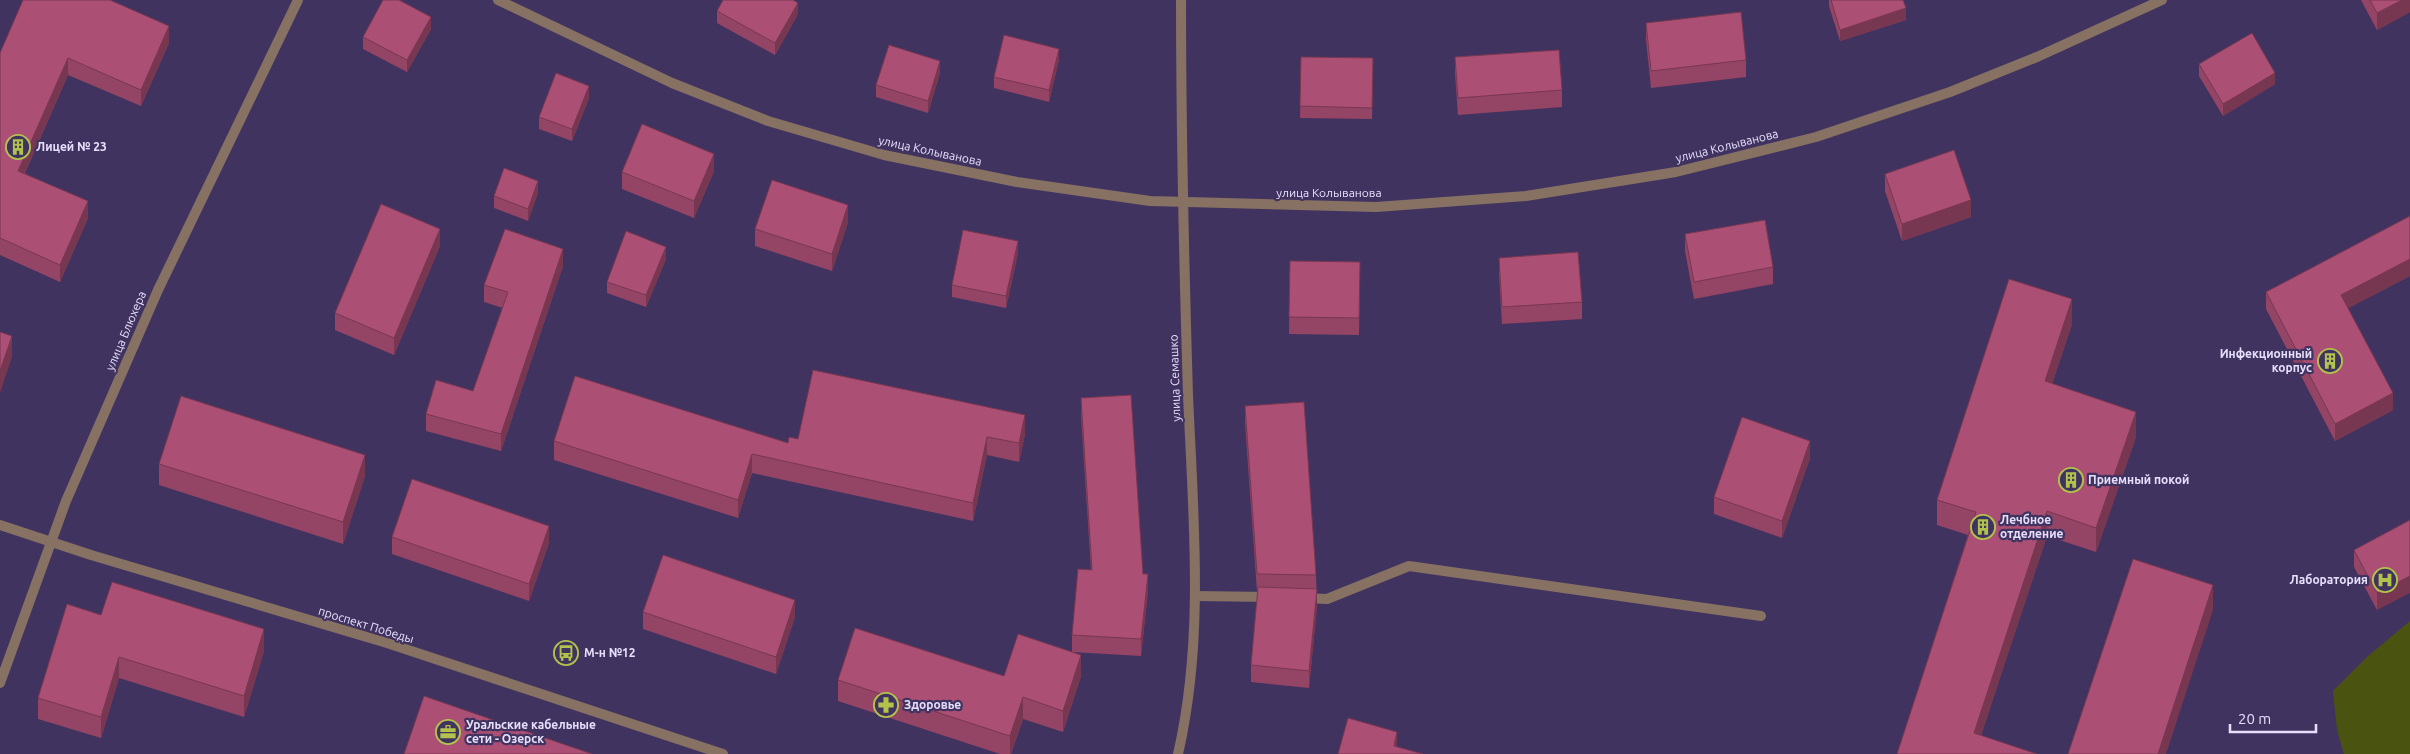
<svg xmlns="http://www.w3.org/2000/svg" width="2410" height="754" font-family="Ubuntu,sans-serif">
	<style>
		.green { fill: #4a530f }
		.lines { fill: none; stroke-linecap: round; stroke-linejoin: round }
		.minor { stroke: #867163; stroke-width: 10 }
		.wall { fill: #944464 }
		.shaded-wall { fill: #783751 }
		.building { fill: #ac4f74; stroke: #783751 }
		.labels { text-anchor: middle; stroke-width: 4.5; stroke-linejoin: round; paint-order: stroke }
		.street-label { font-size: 12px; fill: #e7e0fc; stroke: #413360 }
		.poi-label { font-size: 12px; font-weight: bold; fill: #e7e0fc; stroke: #413360; text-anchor: start }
	</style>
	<rect width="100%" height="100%" fill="#413360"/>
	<!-- green -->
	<path class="green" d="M2410,621V754H2344L2337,730L2333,691L2368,656Z"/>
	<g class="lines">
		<!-- minor -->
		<g class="minor">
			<path d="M498,0L672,83L768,121L884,155L1017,182L1150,201L1376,207L1526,196L1676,172L1816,137L1950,92L2037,57L2162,0"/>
			<path d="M0,525L91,555L387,643L723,754"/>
			<path d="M1196,596L1270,597"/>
			<path d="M1304,598L1327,599L1409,566L1761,616"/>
			<path d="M0,683L66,501L158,290L298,0"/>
			<path d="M1178,754C1205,637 1193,514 1188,395C1184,263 1181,132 1181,0"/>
		</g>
	</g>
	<!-- wall -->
	<g class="wall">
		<path d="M1829,0H1903L1906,20L1840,41L1829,6Z"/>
		<path d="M2361,0H2410V12L2377,30Z"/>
		<path d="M717,11L798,14L775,55L717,23Z"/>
		<path d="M1646,23L1746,60V77L1651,88L1646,40Z"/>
		<path d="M431,29L407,72L363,49V37Z"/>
		<path d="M169,43L141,106L68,75L25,173L88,218L60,282L0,255V53Z"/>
		<path d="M1301,57L1373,58L1372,119L1300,118Z"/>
		<path d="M1455,57L1562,90V107L1458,115L1455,74Z"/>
		<path d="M1059,60L1049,102L994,88V77Z"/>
		<path d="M2199,64L2275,84L2223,116L2199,76Z"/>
		<path d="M940,73L928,113L876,97V85Z"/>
		<path d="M589,98L572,141L539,129V117Z"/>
		<path d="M714,171L694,218L622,189V172Z"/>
		<path d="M1885,174L1971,217L1902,241L1885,191Z"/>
		<path d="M538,193L528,221L494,208V196Z"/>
		<path d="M2410,216V276L2348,308L2393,410L2335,441L2266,309V292Z"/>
		<path d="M848,222L832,271L755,246V229Z"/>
		<path d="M1685,234L1773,267V284L1694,299L1685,251Z"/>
		<path d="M440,246L394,355L335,330V313Z"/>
		<path d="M1018,253L1006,308L952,297V285Z"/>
		<path d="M1499,258L1582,302V319L1502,324L1499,275Z"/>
		<path d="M666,259L646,307L607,293V282Z"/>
		<path d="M1290,261L1360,262L1359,335L1289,334Z"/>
		<path d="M563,266L501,451L426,431V414L473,391L503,308L484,302V285Z"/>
		<path d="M2072,324L2052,384L2136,437L2096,552L2047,536L1981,735L1897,754L1968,535L1937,525V500Z"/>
		<path d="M1081,398L1143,574L1148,591L1141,656L1072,652L1081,676L1063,732L1023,719L1011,754H1000L838,701V680L1004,676L1072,652V635L1091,570L1081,415Z"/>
		<path d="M1245,406L1316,575L1317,606L1309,688L1251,682V665L1258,591H1257L1245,423Z"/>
		<path d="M1025,434L1019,462L987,455L973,521L752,473L738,518L554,460V441L788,443L798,439Z"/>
		<path d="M1810,458L1782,538L1714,514V497Z"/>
		<path d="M159,464L365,476L343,544L159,485Z"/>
		<path d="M2410,520L2377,610L2354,567V550Z"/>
		<path d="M392,537L549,543L529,601L392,554Z"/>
		<path d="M643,612L795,617L776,674L643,629Z"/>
		<path d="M101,615L264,651L244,717L119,678L101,738L38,719V698Z"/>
	</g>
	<!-- shaded-wall -->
	<g class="shaded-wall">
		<path d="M2402,0H2410V12L2377,30V13Z"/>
		<path d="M798,3V14L775,55V43Z"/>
		<path d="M1906,8V20L1840,41V30Z"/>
		<path d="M431,17V29L407,72V60Z"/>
		<path d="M169,26V43L141,106V90Z"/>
		<path d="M1059,49V60L1049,102V90Z"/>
		<path d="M68,58V75L18,188V171Z"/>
		<path d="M940,61V73L928,113V101Z"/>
		<path d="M2275,73V84L2223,116V104Z"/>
		<path d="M589,86V98L572,141V129Z"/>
		<path d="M714,154V171L694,218V201Z"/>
		<path d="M538,181V193L528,221V209Z"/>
		<path d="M1971,200V217L1902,241V224Z"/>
		<path d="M88,201V218L60,282V265Z"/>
		<path d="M848,205V222L832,271V254Z"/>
		<path d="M440,229V246L394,355V338Z"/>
		<path d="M1018,241V253L1006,308V296Z"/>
		<path d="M666,247V259L646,307V295Z"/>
		<path d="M563,249V266L501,451V434Z"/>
		<path d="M2410,259V276L2341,312V295Z"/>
		<path d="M2072,299V324L2045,406V381Z"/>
		<path d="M12,336V357L0,393V371Z"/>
		<path d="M2393,393V410L2335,441V424Z"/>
		<path d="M2136,412V437L2096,552V528Z"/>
		<path d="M1025,415V434L1019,462V443Z"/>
		<path d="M987,437V455L973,521V503Z"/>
		<path d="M1810,441V458L1782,538V521Z"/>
		<path d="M752,454V473L738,518V500Z"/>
		<path d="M365,455V476L343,544V522Z"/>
		<path d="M2047,511V536L1975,754L1974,733Z"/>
		<path d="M549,526V543L529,601V584Z"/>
		<path d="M1148,574V591L1141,656V639Z"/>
		<path d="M2410,576V593L2377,610V593Z"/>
		<path d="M2213,585V610L2166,754H2158Z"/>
		<path d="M1317,589V606L1309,688V671Z"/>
		<path d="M795,600V617L776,674V657Z"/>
		<path d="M264,629V651L244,717V696Z"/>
		<path d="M1081,655V676L1063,732V711Z"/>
		<path d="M119,657V678L101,738V717Z"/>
		<path d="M1023,697V719L1011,754H1010V736Z"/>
		<path d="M1397,732V754L1394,746Z"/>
	</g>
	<!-- building -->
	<g class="building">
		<path d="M23,0H110L169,26L141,90L68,58L18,171L88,201L60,265L0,238V53Z"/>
		<path d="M383,0H399L431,17L407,60L363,37Z"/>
		<path d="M723,0H793L798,3L775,43L717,11Z"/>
		<path d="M1831,0H1903L1906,8L1840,30Z"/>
		<path d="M2370,0H2402L2377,13Z"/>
		<path d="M1741,12L1746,60L1651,71L1646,23Z"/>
		<path d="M2252,33L2275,73L2223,104L2199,64Z"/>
		<path d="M1004,35L1059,49L1049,90L994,77Z"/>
		<path d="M889,45L940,61L928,101L876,85Z"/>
		<path d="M1559,50L1562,90L1458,98L1455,57Z"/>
		<path d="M1301,57L1373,58L1372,108L1300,106Z"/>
		<path d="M556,73L589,86L572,129L539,117Z"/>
		<path d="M642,124L714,154L694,201L622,172Z"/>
		<path d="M1954,150L1971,200L1902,224L1885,174Z"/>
		<path d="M504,168L538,181L528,209L494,196Z"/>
		<path d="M772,180L848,205L832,254L755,229Z"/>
		<path d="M381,204L440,229L394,338L335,313Z"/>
		<path d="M2410,216V259L2341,295L2393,393L2335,424L2266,292Z"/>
		<path d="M1765,220L1773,267L1694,282L1685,234Z"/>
		<path d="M505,229L563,249L501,434L426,414L436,380L473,391L508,292L484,285Z"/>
		<path d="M963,230L1018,241L1006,296L952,285Z"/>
		<path d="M626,231L666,247L646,295L607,282Z"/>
		<path d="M1578,252L1582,302L1502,307L1499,258Z"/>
		<path d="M1290,261L1360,262L1359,318L1289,317Z"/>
		<path d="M2009,279L2072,299L2045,381L2136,412L2096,528L2047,511L1974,733L2037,754H1897L1976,512L1937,500Z"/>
		<path d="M0,332L12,336L0,371Z"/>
		<path d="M813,370L1025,415L1019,443L987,437L973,503L752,454L738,500L554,441L575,376L788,443L789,437L798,439Z"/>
		<path d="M1131,395L1143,574H1148L1141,639L1072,635L1078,569L1092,570L1081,398Z"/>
		<path d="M181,396L365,455L343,522L159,464Z"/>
		<path d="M1304,402L1316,575L1257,574L1245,406Z"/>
		<path d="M1742,417L1810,441L1782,521L1714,497Z"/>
		<path d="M412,479L549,526L529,584L392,537Z"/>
		<path d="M2410,520V576L2377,593L2354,550Z"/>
		<path d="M663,555L795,600L776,657L643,612Z"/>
		<path d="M2133,559L2213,585L2158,754H2068Z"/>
		<path d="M112,582L264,629L244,696L119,657L101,717L38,698L67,604L101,615Z"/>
		<path d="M1258,587L1317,589L1309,671L1251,665Z"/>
		<path d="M855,628L1004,676L1018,634L1081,655L1063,711L1023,697L1010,736L838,680Z"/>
		<path d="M424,696L592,754H404Z"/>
		<path d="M1348,718L1397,732L1394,746L1423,754H1338Z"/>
	</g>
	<!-- icons -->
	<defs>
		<symbol id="building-ring" viewBox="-11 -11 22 22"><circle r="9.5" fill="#413360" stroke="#b2c34c" stroke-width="1.5"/><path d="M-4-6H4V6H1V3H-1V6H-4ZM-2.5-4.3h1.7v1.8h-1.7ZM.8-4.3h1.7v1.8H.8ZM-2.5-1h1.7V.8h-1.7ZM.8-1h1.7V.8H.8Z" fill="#b2c34c"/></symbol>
		<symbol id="hospital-ring" viewBox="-11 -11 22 22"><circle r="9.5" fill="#413360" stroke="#b2c34c" stroke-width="1.5"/><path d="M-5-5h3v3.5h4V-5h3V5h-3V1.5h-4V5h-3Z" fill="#b2c34c"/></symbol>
		<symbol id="bus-ring" viewBox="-11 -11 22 22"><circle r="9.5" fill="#413360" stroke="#b2c34c" stroke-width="1.5"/><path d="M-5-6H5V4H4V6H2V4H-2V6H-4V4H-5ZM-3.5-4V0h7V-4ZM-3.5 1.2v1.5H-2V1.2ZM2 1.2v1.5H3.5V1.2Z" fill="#b2c34c"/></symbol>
		<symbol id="pharmacy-ring" viewBox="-11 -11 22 22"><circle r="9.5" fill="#413360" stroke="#b2c34c" stroke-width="1.5"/><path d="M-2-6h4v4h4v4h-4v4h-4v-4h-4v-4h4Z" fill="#b2c34c"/></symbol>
		<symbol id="office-ring" viewBox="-11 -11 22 22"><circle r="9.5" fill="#413360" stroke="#b2c34c" stroke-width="1.5"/><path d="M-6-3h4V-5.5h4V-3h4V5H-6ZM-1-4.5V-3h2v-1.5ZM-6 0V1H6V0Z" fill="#b2c34c"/></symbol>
	</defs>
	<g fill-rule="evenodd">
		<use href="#building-ring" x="4" y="133" width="28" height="28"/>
		<use href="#building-ring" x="2316" y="347" width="28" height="28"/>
		<use href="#building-ring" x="2057" y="466" width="28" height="28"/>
		<use href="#building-ring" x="1969" y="513" width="28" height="28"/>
		<use href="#hospital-ring" x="2371" y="566" width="28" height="28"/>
		<use href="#bus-ring" x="552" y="639" width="28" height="28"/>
		<use href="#pharmacy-ring" x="872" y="691" width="28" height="28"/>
		<use href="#office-ring" x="434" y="718" width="28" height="28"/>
	</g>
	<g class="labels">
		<!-- street labels -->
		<g class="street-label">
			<text transform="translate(1727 146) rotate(-14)" y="4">улица Колыванова</text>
			<text transform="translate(930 151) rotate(12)" y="4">улица Колыванова</text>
			<text x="1329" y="197">улица Колыванова</text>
			<text transform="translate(126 331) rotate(-67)" y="4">улица Блюхера</text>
			<text transform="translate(1175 378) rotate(-92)" y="4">улица Семашко</text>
			<text transform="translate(366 625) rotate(17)" y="4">проспект Победы</text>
		</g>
		<!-- poi labels -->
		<g class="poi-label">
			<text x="36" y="151">Лицей № 23</text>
			<text x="2312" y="358" text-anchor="end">Инфекционный<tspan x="2312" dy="14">корпус</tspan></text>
			<text x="2088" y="484">Приемный покой</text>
			<text x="2000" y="524">Лечбное<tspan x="2000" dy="14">отделение</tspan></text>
			<text x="2368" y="584" text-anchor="end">Лаборатория</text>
			<text x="584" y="657">М-н №12</text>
			<text x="904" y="709">Здоровье</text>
			<text x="466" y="729">Уральские кабельные<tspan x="466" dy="14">сети - Озерск</tspan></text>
		</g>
	</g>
	<!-- scale -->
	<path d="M2230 724v8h86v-8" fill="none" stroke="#e7e0fc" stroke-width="2.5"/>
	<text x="2238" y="724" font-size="15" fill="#e7e0fc" stroke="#413360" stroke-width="4" paint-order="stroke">20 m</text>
</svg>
